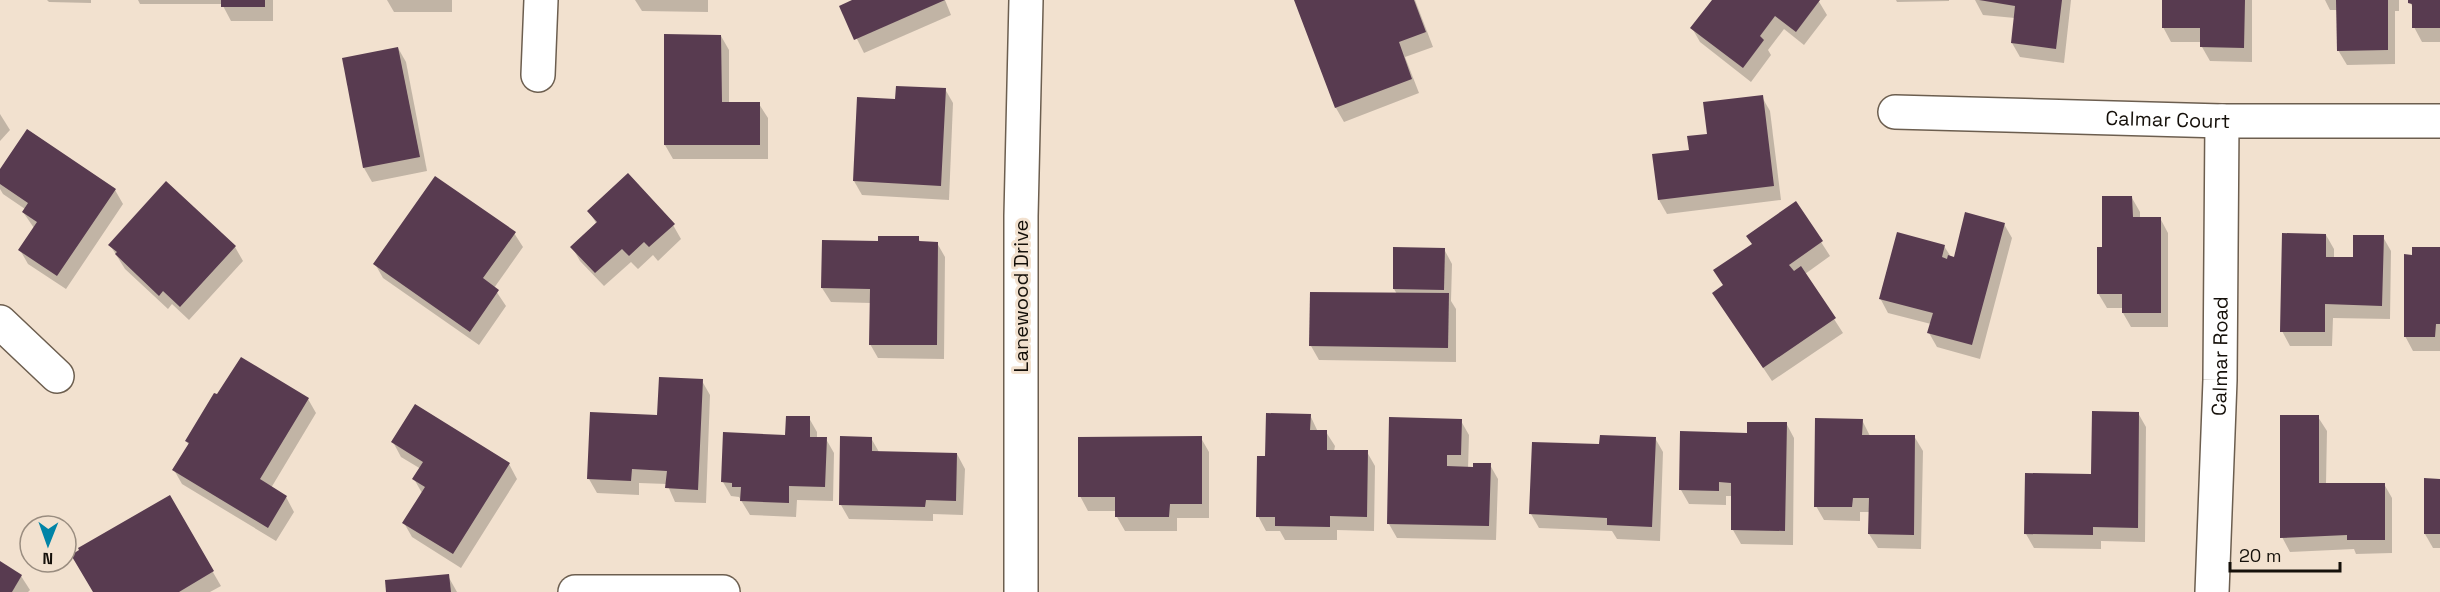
<svg xmlns="http://www.w3.org/2000/svg" width="2440" height="592" font-family="'Space Grotesk',sans-serif">
	<style>
		.shadow { fill: #0003 }
		.building { fill: #583b50 }
		.lines { fill: none; stroke-linecap: round; stroke-linejoin: round }
		.minor-casing { stroke: #6c5e4f; stroke-width: 36 }
		.minor { stroke: #fff; stroke-width: 33 }
		.labels { text-anchor: middle; stroke-width: 6; stroke-linejoin: round; paint-order: stroke }
		.street-label { font-size: 20px; fill: #15100a; stroke: #f2e1cf }
	</style>
	<rect width="100%" height="100%" fill="#f2e1cf"/>
	<!-- shadow -->
	<g class="shadow">
		<path d="M47,0H91V3L49,2Z"/>
		<path d="M138,0H273V21H231L222,4H140Z"/>
		<path d="M387,0H452V12H394Z"/>
		<path d="M635,0H708V12L642,11Z"/>
		<path d="M856,0H945L951,15L864,53L841,7Z"/>
		<path d="M1295,0H1415L1433,47L1405,57L1419,93L1344,122L1336,108Z"/>
		<path d="M1713,0H1818L1827,15L1804,45L1784,29L1768,50L1771,55L1751,82L1700,42L1692,28Z"/>
		<path d="M1896,0H1949V1L1897,2Z"/>
		<path d="M1975,0H2071L2064,63L2020,57L2012,43L2015,18L1983,15Z"/>
		<path d="M2164,0H2252V62L2210,61L2202,47V42H2171L2163,27Z"/>
		<path d="M2325,0H2399V11H2395V64L2347,65L2338,50V10H2330Z"/>
		<path d="M2409,0H2440V42H2422L2414,27V10Z"/>
		<path d="M721,36L729,50V103L759,104L768,118V159H673L665,145Z"/>
		<path d="M398,48L406,62L427,171L372,182L364,168L344,59Z"/>
		<path d="M945,89L953,103L949,200L862,195L854,181Z"/>
		<path d="M1762,97L1770,111L1781,200L1667,214L1659,200L1691,151L1708,135Z"/>
		<path d="M0,114L10,130L0,141Z"/>
		<path d="M0,172L115,190L123,204L66,289L28,264L20,250L34,228L23,212L25,209L3,194L0,189Z"/>
		<path d="M166,183L235,247L243,261L189,320L172,304L168,309L125,269L110,245Z"/>
		<path d="M2132,198L2140,212V218H2160L2168,233V327H2131L2123,313V308H2107L2098,293L2104,249Z"/>
		<path d="M1796,203L1830,256L1805,274L1843,333L1772,381L1714,294L1724,286Z"/>
		<path d="M589,211L673,225L681,239L658,261L653,255L638,269L631,262L604,286L580,261L572,247L596,223Z"/>
		<path d="M2004,224L2012,238L1980,359L1937,347L1929,333L1931,324L1888,313L1880,298L1944,246L1951,257L1955,259Z"/>
		<path d="M514,233L523,247L494,288L506,306L479,345L383,278L375,264Z"/>
		<path d="M2326,235L2334,249V258L2354,259L2383,237L2391,251L2390,319L2333,318L2332,346H2290L2282,331Z"/>
		<path d="M918,238L921,243H937L945,257L944,359L878,358L870,344L871,303L831,302L822,288L879,243Z"/>
		<path d="M2440,248V351H2413L2405,336L2414,256Z"/>
		<path d="M1395,249H1444L1452,264L1451,301L1456,309V362L1319,360L1311,346L1397,294L1394,289Z"/>
		<path d="M702,381L710,395L706,503L675,502L667,484L639,483V495L597,493L589,479Z"/>
		<path d="M308,399L316,413L271,488L286,497L294,512L276,541L182,484L174,470L189,445L186,441Z"/>
		<path d="M2138,413L2146,427L2145,542L2101,541V549L2034,548L2026,534V475H2093Z"/>
		<path d="M1310,415L1318,432H1326L1335,446L1334,451L1367,452L1375,466L1374,531L1337,530V540H1285L1280,531H1266L1258,516L1266,458Z"/>
		<path d="M2318,417L2327,431L2326,484H2384L2392,498V553L2356,554L2354,549L2290,552L2282,537Z"/>
		<path d="M809,418L817,432V439H826L834,453L833,501L797,500L796,517L750,515L739,497L731,496L723,482Z"/>
		<path d="M1862,420L1870,436H1914L1923,451L1921,549L1878,548L1869,534L1870,512H1860V521L1824,520L1816,506Z"/>
		<path d="M1461,421L1469,435L1468,469L1490,465L1498,479L1496,540L1397,538L1389,524Z"/>
		<path d="M1786,423L1794,438L1793,545L1741,544L1733,530V496H1726V505L1689,504L1681,490L1748,434Z"/>
		<path d="M871,438L879,452L957,454L965,469L963,515L933,514V521L849,519L841,505Z"/>
		<path d="M1201,438L1209,452V518H1177V531H1125L1117,517V511H1088L1080,496Z"/>
		<path d="M1655,438L1663,452L1660,541L1617,539L1612,531L1539,528L1531,514L1601,446Z"/>
		<path d="M393,442L509,464L517,479L461,568L412,537L404,523L422,493L414,479L421,469L401,457Z"/>
		<path d="M2440,482V548H2433L2425,534Z"/>
		<path d="M169,497L221,586L210,592H94Z"/>
		<path d="M0,562L21,576L30,590L28,592H0Z"/>
		<path d="M448,576L457,592H387Z"/>
	</g>
	<!-- building -->
	<g class="building">
		<rect x="221" y="0" width="44" height="7"/>
		<path d="M852,0H945L854,40L839,6Z"/>
		<path d="M1294,0H1414L1426,32L1399,42L1412,79L1335,108Z"/>
		<path d="M1712,0H1820L1796,32L1775,16L1760,36L1764,40L1743,68L1690,28Z"/>
		<path d="M1979,0H2062L2056,49L2011,43L2015,6Z"/>
		<path d="M2162,0H2245L2244,48L2200,47V28H2162Z"/>
		<path d="M2336,0H2388V50L2337,51Z"/>
		<path d="M2408,0H2440V28H2412V4L2408,3Z"/>
		<path d="M664,34L721,35L722,102H760V145H664Z"/>
		<path d="M398,47L420,157L363,168L342,58Z"/>
		<path d="M896,86L946,88L941,186L853,181L857,97L895,99Z"/>
		<path d="M1763,95L1774,186L1658,200L1652,154L1689,150L1687,136L1707,134L1703,102Z"/>
		<path d="M27,129L116,189L57,276L18,250L37,222L22,212L28,203L0,184V169Z"/>
		<path d="M628,173L675,224L649,247L644,242L629,256L622,249L595,273L570,247L597,222L587,211Z"/>
		<path d="M435,176L516,232L483,278L499,290L470,332L373,264Z"/>
		<path d="M166,181L236,246L180,307L163,291L159,296L115,254L117,252L108,245Z"/>
		<path d="M2102,196H2132L2133,217H2161V313H2122V294H2097V247H2102Z"/>
		<path d="M1796,201L1823,241L1789,265L1794,271L1801,266L1836,318L1763,368L1712,293L1723,285L1713,270L1752,244L1746,236Z"/>
		<path d="M1965,212L2005,223L1972,345L1927,333L1933,313L1879,299L1897,232L1945,245L1942,257L1947,259L1948,255L1954,257Z"/>
		<path d="M2282,233L2326,234V257H2353V235H2384L2382,306L2325,304V332H2280Z"/>
		<path d="M878,236H919V241L938,242L937,345H869L870,289L821,288L822,240L878,241Z"/>
		<path d="M1393,247L1445,248L1444,290L1393,289Z"/>
		<path d="M2412,247H2440V324H2436L2435,337H2404V254L2412,255Z"/>
		<path d="M1310,292L1449,293L1448,348L1309,346Z"/>
		<path d="M241,357L309,398L260,479L287,496L268,528L172,470L189,443L185,441L214,393L217,394Z"/>
		<path d="M659,377L703,379L698,490L665,488L667,471L632,469L631,481L587,479L590,412L657,415Z"/>
		<path d="M415,404L510,463L453,554L402,523L425,487L412,479L423,462L391,442Z"/>
		<path d="M2092,411L2139,412L2138,528L2093,527V535L2024,534L2025,473L2091,474Z"/>
		<path d="M1266,413L1311,414L1310,430H1327V450H1368L1367,517L1330,516V527L1275,526V517H1256L1257,456H1265Z"/>
		<path d="M2280,415H2319V483H2385V540H2347V535L2280,538Z"/>
		<path d="M786,416H810V437H827L825,487L789,486V503L740,501L741,487H732V483L721,482L723,432L785,435Z"/>
		<path d="M1389,417L1462,419L1461,455H1447V466L1473,467V463H1491L1489,526L1387,524Z"/>
		<path d="M1815,418L1863,419L1862,435H1915L1914,535L1868,534L1869,498H1853L1852,507H1814Z"/>
		<path d="M1747,422H1787L1785,531L1731,530V483L1719,482V491L1679,490L1680,431L1747,433Z"/>
		<path d="M1600,435L1656,437L1652,527L1607,525V518L1529,514L1532,442L1599,444Z"/>
		<path d="M840,436L872,437V451L957,453L956,501L926,500L925,507L839,505Z"/>
		<path d="M1202,436V504H1170L1169,517H1115V497H1078V437Z"/>
		<path d="M2424,478L2440,479V534H2424Z"/>
		<path d="M170,495L214,571L179,592H93L71,555L79,550L78,548Z"/>
		<path d="M0,561L22,575L12,592H0Z"/>
		<path d="M449,574L451,592H386L385,580Z"/>
	</g>
	<g class="lines">
		<defs>
			<g id="minor">
				<path d="M538,75L541,0"/>
				<path id="s1" d="M1895,112L2222,121H2440"/>
				<path d="M0,322L57,376"/>
				<path d="M575,592H723"/>
				<path d="M1021,592V216L1026,0"/>
				<path id="s2" d="M2212,592L2220,380L2222,121"/>
			</g>
		</defs>
		<!-- minor casing -->
		<use href="#minor" class="minor-casing"/>
		<!-- minor -->
		<use href="#minor" class="minor"/>
	</g>
	<g class="labels">
		<!-- street labels -->
		<g class="street-label">
			<text dy="7" stroke="none"><textPath href="#s1" startOffset="273">Calmar Court</textPath></text>
			<text transform="translate(1021 296) rotate(-90)" y="7">Lanewood Drive</text>
			<text dy="7" stroke="none"><textPath href="#s2" startOffset="236">Calmar Road</textPath></text>
		</g>
	</g>
	<!-- north arrow -->
	<g transform="translate(48 544) rotate(181)"><circle r="28" fill="#f2e1cf" stroke="#9a8d80" stroke-width="1.5"/>
	<path d="M0-4.5L10 22L0 15L-10 22Z" fill="#0184a7"/>
	<text y="-9" font-size="16" font-weight="bold" text-anchor="middle" fill="#15100a">N</text>
	</g>
	<!-- scale -->
	<path d="M2230 562v9h110v-9" fill="none" stroke="#15100a" stroke-width="3"/>
	<text x="2239" y="562" font-size="18" fill="#15100a" stroke="#f2e1cf" stroke-width="4.5" paint-order="stroke">20 m</text>
</svg>
